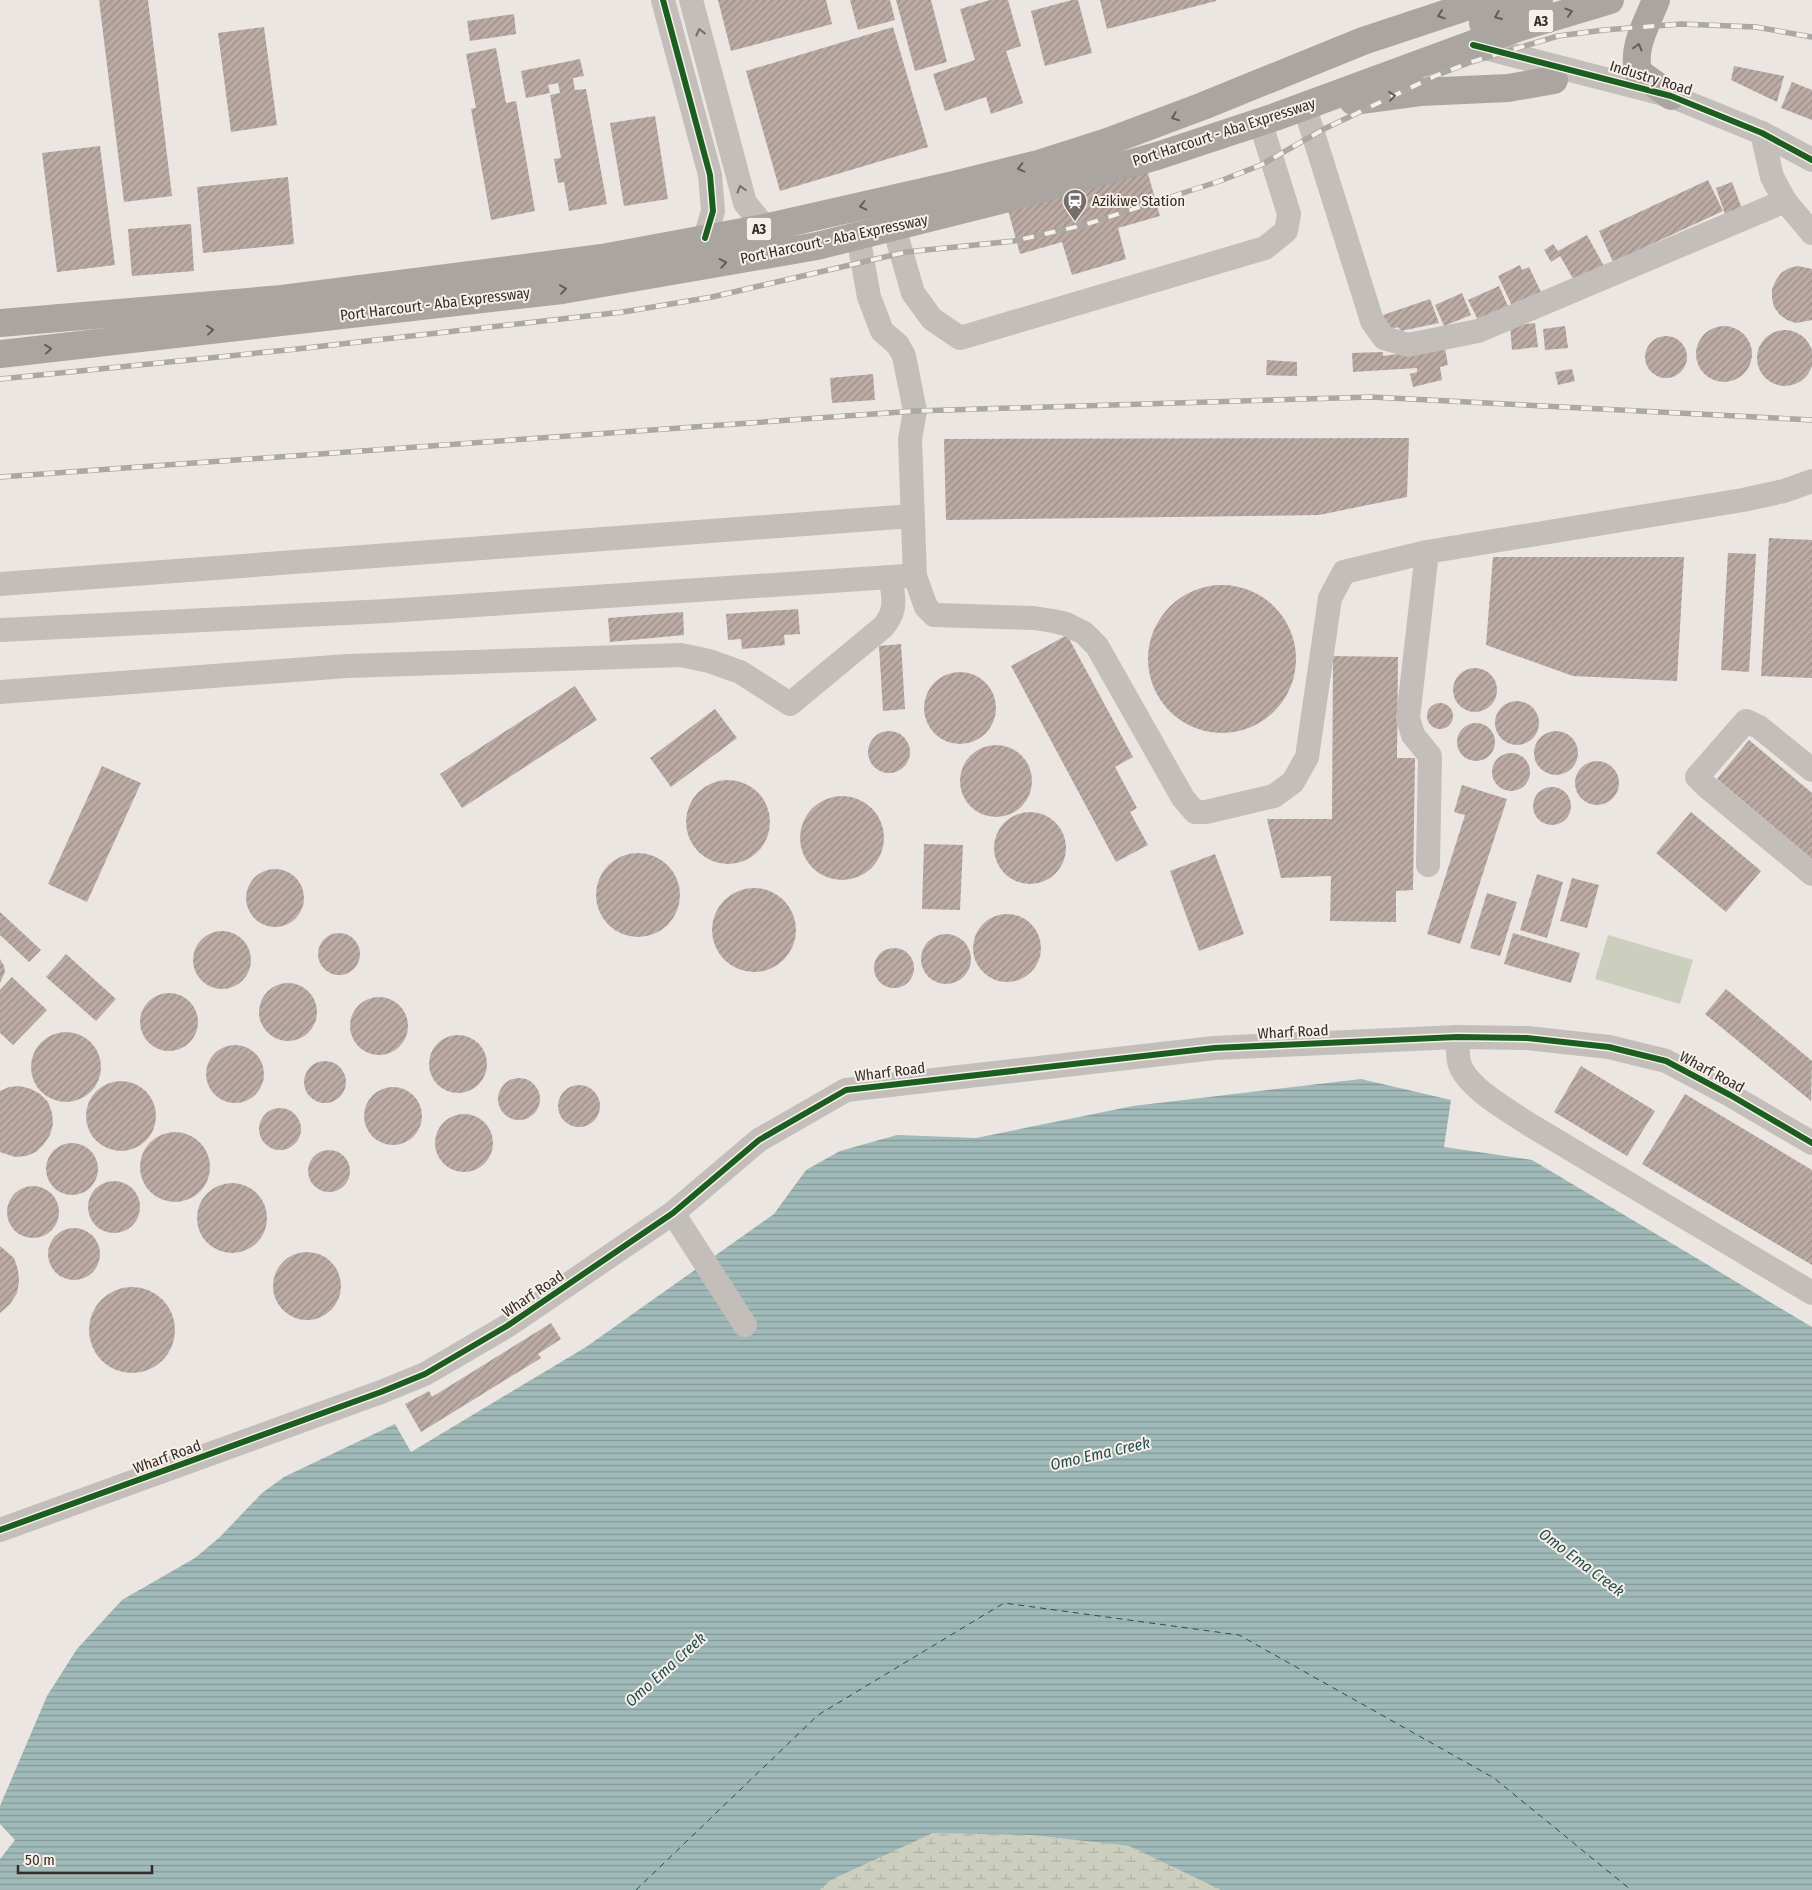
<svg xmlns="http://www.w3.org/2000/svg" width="1812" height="1890" font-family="'Fira Sans Condensed',sans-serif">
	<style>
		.wetland { fill: url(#wetland-marsh) }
		.park { fill: #cccfbd }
		.water { fill: url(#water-rules) }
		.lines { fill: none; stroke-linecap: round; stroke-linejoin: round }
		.ferry { stroke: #244e50; stroke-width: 1; stroke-dasharray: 6 5; stroke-linecap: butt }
		.building { fill: url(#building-hatch) }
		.minor { stroke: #c3beba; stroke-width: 24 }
		.highway { stroke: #aaa5a0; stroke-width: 28 }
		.rail-casing { stroke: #aba7a4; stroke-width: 5.5 }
		.rail { stroke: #f7f0e9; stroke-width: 4; stroke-dasharray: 11; stroke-linecap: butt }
		.cycleway-casing { stroke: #f7f0e9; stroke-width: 9 }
		.cycleway { stroke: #1b5e20; stroke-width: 6 }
		.oneway { stroke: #635c59 }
		.oneway2 { stroke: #746e6a }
		.labels { text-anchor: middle; stroke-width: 4; stroke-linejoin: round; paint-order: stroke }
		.shield { fill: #f7f0e9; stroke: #6e6763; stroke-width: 1 }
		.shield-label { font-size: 14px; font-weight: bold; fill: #342c29 }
		.street-label { font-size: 15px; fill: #342c29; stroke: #f7f0e9 }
		.poi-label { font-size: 15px; fill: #342c29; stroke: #f7f0e9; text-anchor: start }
		.water-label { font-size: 16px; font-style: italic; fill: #244e50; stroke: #f7f0e9 }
	</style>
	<defs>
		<pattern id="wetland-marsh" width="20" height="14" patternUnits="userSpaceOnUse" patternTransform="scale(1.25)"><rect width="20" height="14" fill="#cccfbd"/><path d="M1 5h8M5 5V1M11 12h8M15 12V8" fill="none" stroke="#b0b2a2"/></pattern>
		<pattern id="water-rules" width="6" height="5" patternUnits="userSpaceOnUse" patternTransform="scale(1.25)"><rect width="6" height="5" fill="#a0bab9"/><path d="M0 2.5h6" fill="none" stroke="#839796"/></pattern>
		<pattern id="building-hatch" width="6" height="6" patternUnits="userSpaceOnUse" patternTransform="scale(1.25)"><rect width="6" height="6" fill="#bcaba5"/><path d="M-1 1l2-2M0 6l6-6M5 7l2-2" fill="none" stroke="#9a8b86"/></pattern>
	</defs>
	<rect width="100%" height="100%" fill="#ebe6e1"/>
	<!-- wetland -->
	<path class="wetland" d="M933,1833L1031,1835L1129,1846L1221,1890H820L831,1880Z"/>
	<!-- park -->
	<path class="park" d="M1608,935L1693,960L1680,1004L1595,979Z"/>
	<!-- water -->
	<path class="water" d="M1361,1079L1451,1100L1444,1147L1532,1160L1812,1327V1890H1221L1129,1846L1031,1835L933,1833L831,1880L820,1890H0V1859L15,1840L0,1824V1806L47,1696L77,1649L122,1600L195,1558L220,1537L262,1493L284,1477L395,1424L411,1452L586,1347L774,1214L806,1170L840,1151L897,1135L976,1138L1133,1106Z"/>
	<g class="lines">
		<!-- ferry -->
		<path class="ferry" d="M636,1890L818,1715L1004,1603L1239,1635L1494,1778L1631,1890"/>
	</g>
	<!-- building -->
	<g class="building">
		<path d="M99,0H148L172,196L124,202Z"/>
		<path d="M718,0H826L832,24L731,51Z"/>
		<path d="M850,0H890L895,20L858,30Z"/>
		<path d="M896,0H931L947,62L915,71Z"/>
		<path d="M990,0H1008L1021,46L1006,51L1023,103L991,114L986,97L945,111L933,74L975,60L960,9Z"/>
		<path d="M1072,0H1078L1092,53L1045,66L1031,11Z"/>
		<path d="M1100,0H1216V1L1107,29Z"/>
		<path d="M514,14L516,34L470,41L467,21Z"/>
		<path d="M264,27L277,125L231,132L218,33Z"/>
		<path d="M893,27L928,147L780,191L746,71Z"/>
		<path d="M496,48L506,103L516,101L535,211L491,220L471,109L476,108L466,54Z"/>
		<path d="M580,59L584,76L573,78L575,90L586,89L607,204L569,211L564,182L558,183L554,159L561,158L550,95L560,93L558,83L548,85L550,93L526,98L521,71Z"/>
		<path d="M1734,66L1784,76L1777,102L1731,80Z"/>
		<path d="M1792,82L1812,90V120L1781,108Z"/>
		<path d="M655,116L668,199L624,206L610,123Z"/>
		<path d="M100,146L115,265L57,272L42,153Z"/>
		<path d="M1147,170L1160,216L1118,228L1126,259L1072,275L1062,242L1020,254L1008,210Z"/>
		<path d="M288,177L294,244L203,253L197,187Z"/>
		<path d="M1708,180L1723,211L1613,262L1599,231Z"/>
		<path d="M1732,182L1744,214L1727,220L1716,188Z"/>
		<path d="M191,224L194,271L132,276L128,229Z"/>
		<path d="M1587,235L1604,266L1575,282L1560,256L1551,262L1544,250L1553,244L1558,251Z"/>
		<path d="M1520,265L1522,270L1529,267L1541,292L1512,306L1498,276Z"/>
		<path d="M1798,266L1812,269V320L1796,323L1787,320L1780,315L1774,307L1772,298V289L1776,280L1781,273L1789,268Z"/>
		<path d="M1499,286L1508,306L1478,320L1468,300Z"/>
		<path d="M1462,293L1471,315L1444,326L1435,305Z"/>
		<path d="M1430,299L1439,323L1401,331L1398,327L1389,330L1383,315Z"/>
		<path d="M1535,323L1538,347L1512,350L1510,326Z"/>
		<circle cx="1724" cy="354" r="28"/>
		<path d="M1565,326L1568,348L1545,350L1543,329Z"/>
		<circle cx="1785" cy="358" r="28"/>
		<circle cx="1666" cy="357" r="21"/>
		<path d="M1444,343L1448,365L1440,367L1442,380L1413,387L1410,374L1417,372V368L1353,372L1352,353L1383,352V356L1413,352Z"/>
		<path d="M1267,360L1297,362V376L1266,375Z"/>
		<path d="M1572,369L1575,381L1558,385L1555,372Z"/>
		<path d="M873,374L875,400L832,403L830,378Z"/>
		<path d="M1409,438L1407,497L1319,515L946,520L944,439Z"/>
		<path d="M1769,538L1812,540V678L1761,676Z"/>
		<path d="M1728,553L1756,554L1749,672L1721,670Z"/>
		<path d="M1493,557H1684L1677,681L1573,676L1486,645Z"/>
		<circle cx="1222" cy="659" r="74"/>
		<path d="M798,609L800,634L784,635L785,645L742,649L741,639L728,640L726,614Z"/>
		<path d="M683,612L684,635L610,642L608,618Z"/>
		<path d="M1067,635L1133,757L1115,767L1137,808L1130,812L1148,845L1116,862L1011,666Z"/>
		<path d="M901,644L905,709L883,711L879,646Z"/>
		<path d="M1333,656L1398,657L1397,758H1415L1413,890L1396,891V922L1330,921L1331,876L1281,878L1267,819H1332Z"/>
		<circle cx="1475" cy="690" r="22"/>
		<circle cx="960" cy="708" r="36"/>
		<path d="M575,686L597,720L462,808L440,774Z"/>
		<circle cx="1517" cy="723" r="22"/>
		<circle cx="1440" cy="716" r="13"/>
		<path d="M715,709L737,738L671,787L650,758Z"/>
		<circle cx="1476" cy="742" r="19"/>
		<circle cx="889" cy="752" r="21"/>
		<circle cx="1556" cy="753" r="22"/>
		<path d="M1749,740L1812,793V859L1717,779Z"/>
		<circle cx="996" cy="781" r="36"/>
		<circle cx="1511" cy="772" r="19"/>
		<circle cx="1597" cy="783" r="22"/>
		<path d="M102,766L141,783L87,902L48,884Z"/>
		<circle cx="728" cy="822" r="42"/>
		<path d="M1462,785L1507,799L1460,944L1427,934L1465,815L1454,812Z"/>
		<circle cx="1552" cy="806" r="19"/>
		<circle cx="842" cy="838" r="42"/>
		<circle cx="1030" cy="848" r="36"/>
		<path d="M1691,812L1761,871L1726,912L1656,853Z"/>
		<path d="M924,844L963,845L960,910L922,909Z"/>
		<circle cx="638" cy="895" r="42"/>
		<path d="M1215,854L1244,934L1199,951L1170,871Z"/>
		<circle cx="275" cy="898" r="29"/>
		<path d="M1537,874L1563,882L1547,938L1520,930Z"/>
		<path d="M1572,878L1599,885L1587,928L1560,921Z"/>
		<circle cx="754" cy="930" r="42"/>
		<path d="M1487,893L1517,902L1500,956L1470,948Z"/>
		<path d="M0,912L41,950L29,962L0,935Z"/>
		<circle cx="1007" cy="948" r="34"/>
		<circle cx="222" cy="960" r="29"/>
		<path d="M1513,933L1580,953L1571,983L1504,964Z"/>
		<circle cx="339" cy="954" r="21"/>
		<circle cx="946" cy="959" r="25"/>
		<circle cx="894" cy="968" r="20"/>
		<path d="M66,954L116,999L96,1021L46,977Z"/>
		<path d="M0,959L4,966L5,972L0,983Z"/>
		<path d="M12,977L47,1010L13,1045L0,1033V990Z"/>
		<circle cx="288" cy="1012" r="29"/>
		<path d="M1726,989L1812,1061L1811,1101L1705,1014Z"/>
		<circle cx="169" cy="1022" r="29"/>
		<circle cx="379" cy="1026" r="29"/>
		<circle cx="66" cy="1067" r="35"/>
		<circle cx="458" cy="1064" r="29"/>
		<circle cx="235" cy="1074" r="29"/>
		<circle cx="325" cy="1082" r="21"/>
		<path d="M1581,1066L1655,1111L1627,1156L1554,1112Z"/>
		<circle cx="519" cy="1099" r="21"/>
		<circle cx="121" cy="1116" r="35"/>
		<circle cx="579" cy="1106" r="21"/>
		<path d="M20,1086L31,1089L40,1094L48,1102L52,1113L53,1124L50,1135L44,1144L36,1152L26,1156L15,1157L0,1152V1091L9,1087Z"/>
		<circle cx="393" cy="1116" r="29"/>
		<path d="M1685,1094L1812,1170V1265L1642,1164Z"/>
		<circle cx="280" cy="1129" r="21"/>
		<circle cx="464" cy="1143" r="29"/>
		<circle cx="175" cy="1167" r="35"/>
		<circle cx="72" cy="1169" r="26"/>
		<circle cx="329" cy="1171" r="21"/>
		<circle cx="114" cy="1207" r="26"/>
		<circle cx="232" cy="1218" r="35"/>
		<circle cx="33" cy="1212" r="26"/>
		<circle cx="74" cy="1254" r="26"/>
		<path d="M0,1246L14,1258L18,1270L19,1282L17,1293L10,1304L0,1313Z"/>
		<circle cx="307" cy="1286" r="34"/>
		<circle cx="132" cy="1330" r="43"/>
		<path d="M551,1323L561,1339L538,1354L541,1358L421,1432L405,1404L429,1391L432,1397Z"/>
	</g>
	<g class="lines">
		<!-- minor -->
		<g class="minor">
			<path d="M663,0L710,175L713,211L705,238"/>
			<path d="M691,0L745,203L759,220L769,227"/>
			<path d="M1473,45L1671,96L1762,133L1812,160"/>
			<path d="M1306,111L1372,321L1384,338L1408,345L1478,331L1785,201"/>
			<path d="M1762,133L1772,177L1785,201L1812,233"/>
			<path d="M894,227L913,293L932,319L960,338L1265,248L1286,231L1289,214L1260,121"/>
			<path d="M858,236L869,297L882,331L898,345L904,356L915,411L910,439L915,576L926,607L934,615L1034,618L1053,621L1066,624L1084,633L1097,646L1183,798L1195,812H1206L1274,796L1293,782L1307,757L1330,598L1344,572L1427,552L1743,500L1784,491L1812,481"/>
			<path d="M1427,552L1408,718L1413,735L1430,756L1428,865"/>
			<path d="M0,584L912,516"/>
			<path d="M0,630L387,611L905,576"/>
			<path d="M0,692L347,666L681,655L709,661L740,672L790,704L883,627C898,609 893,599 891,577"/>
			<path d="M1812,770L1759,727L1746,721L1697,777L1706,786L1812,874"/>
			<path d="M1457,1037C1458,1046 1457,1060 1461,1068C1473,1091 1506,1109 1527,1123L1812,1293"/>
			<path d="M673,1213L745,1325"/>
			<path d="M0,1530L381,1392L425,1374L507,1326L673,1213L759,1140L846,1090L1214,1048L1457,1037L1527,1038L1609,1047L1666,1061L1730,1095L1812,1143"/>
		</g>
		<!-- highway -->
		<g class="highway">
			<path d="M1656,0C1647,23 1632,47 1638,72L1671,96"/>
			<path d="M1483,23L1539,0"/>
			<path d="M1353,101L1420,92L1508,88L1554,80"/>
			<path d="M0,323L282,299L602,258L769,227L954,185L1038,164L1107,142L1203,106L1363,41L1487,0"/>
			<path d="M0,354L562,290L817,246L997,201L1157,156L1275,117L1517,28L1610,0"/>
		</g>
		<defs>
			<g id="rail">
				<path d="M0,379L297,349L623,312L712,297L906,252L1014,241L1084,225L1220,181L1261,165L1324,129L1435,76L1471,62L1558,36L1604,30L1681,24L1756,27L1812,37"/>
				<path d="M0,477L915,411L1371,397L1812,420"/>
			</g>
		</defs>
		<!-- rail casing -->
		<use href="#rail" class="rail-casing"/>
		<!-- rail -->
		<use href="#rail" class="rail"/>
		<defs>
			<g id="cycleway">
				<path d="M663,0L710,175L713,211L705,238"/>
				<path d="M1473,45L1671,96L1762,133L1812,160"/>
				<path d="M0,1530L381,1392L425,1374L507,1326L673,1213L759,1140L846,1090L1214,1048L1457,1037L1527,1038L1609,1047L1666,1061L1730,1095L1812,1143"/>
			</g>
		</defs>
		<!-- cycleway casing -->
		<use href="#cycleway" class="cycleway-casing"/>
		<!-- cycleway -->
		<use href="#cycleway" class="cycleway"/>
	</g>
	<!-- one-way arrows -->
	<defs><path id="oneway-chevron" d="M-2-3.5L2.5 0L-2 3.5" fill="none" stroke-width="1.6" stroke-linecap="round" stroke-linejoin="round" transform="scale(1.25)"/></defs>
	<g class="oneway">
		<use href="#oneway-chevron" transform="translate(1569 12) rotate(-17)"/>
		<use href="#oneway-chevron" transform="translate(1441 15) rotate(162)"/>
		<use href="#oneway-chevron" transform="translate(1498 16) rotate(157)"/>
		<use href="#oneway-chevron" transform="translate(1638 47) rotate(-75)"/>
		<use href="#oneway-chevron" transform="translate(1392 96) rotate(-7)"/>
		<use href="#oneway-chevron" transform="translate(1175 117) rotate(159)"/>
		<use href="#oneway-chevron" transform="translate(1021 168) rotate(166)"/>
		<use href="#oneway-chevron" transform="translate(863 206) rotate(167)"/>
		<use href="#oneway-chevron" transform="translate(723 263) rotate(-10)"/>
		<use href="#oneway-chevron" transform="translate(563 289) rotate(-8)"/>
		<use href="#oneway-chevron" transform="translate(210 330) rotate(-6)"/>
		<use href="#oneway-chevron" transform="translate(48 349) rotate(-6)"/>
	</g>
	<g class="oneway2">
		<use href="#oneway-chevron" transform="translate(700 32) rotate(-104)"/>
		<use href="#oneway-chevron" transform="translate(741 189) rotate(-106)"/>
	</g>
	<!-- icons -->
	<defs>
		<symbol id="station-pin" viewBox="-11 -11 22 30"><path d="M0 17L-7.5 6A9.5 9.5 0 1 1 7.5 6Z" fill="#746d69" stroke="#f7f0e9"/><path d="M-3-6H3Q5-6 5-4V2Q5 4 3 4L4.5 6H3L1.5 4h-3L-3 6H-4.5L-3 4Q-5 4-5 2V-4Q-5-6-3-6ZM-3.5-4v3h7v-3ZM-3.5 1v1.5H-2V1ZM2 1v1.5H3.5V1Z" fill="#fff"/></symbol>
	</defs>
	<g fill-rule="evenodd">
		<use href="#station-pin" x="1061" y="187" width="28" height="38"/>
	</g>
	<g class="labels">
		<!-- shield labels -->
		<g class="shield">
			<rect x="1528.5" y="9.5" width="25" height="23" rx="4"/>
			<rect x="746.5" y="217.5" width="25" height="23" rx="4"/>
		</g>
		<g class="shield-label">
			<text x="1541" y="26">A3</text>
			<text x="759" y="234">A3</text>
		</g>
		<!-- street labels -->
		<g class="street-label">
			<text transform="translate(1651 78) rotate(17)" y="5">Industry Road</text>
			<text transform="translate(1224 132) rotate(-18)" y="5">Port Harcourt - Aba Expressway</text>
			<text transform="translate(834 239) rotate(-12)" y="5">Port Harcourt - Aba Expressway</text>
			<text transform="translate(435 304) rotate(-7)" y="5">Port Harcourt - Aba Expressway</text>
			<text transform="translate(1293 1032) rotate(-3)" y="5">Wharf Road</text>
			<text transform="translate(890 1072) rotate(-7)" y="5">Wharf Road</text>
			<text transform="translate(1712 1072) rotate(28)" y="5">Wharf Road</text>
			<text transform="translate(533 1294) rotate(-34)" y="5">Wharf Road</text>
			<text transform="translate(167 1457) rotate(-20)" y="5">Wharf Road</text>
		</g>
		<!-- poi labels -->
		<g class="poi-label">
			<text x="1092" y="206">Azikiwe Station</text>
		</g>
		<!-- water labels -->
		<g class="water-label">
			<text transform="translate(1100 1453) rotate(-13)" y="6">Omo Ema Creek</text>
			<text transform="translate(1582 1562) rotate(37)" y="6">Omo Ema Creek</text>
			<text transform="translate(665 1669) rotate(-42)" y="6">Omo Ema Creek</text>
		</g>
	</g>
	<!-- scale -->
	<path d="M18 1865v8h134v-8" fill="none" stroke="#342c29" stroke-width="2.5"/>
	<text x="25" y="1865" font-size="15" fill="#342c29" stroke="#f7f0e9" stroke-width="4" paint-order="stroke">50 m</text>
</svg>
